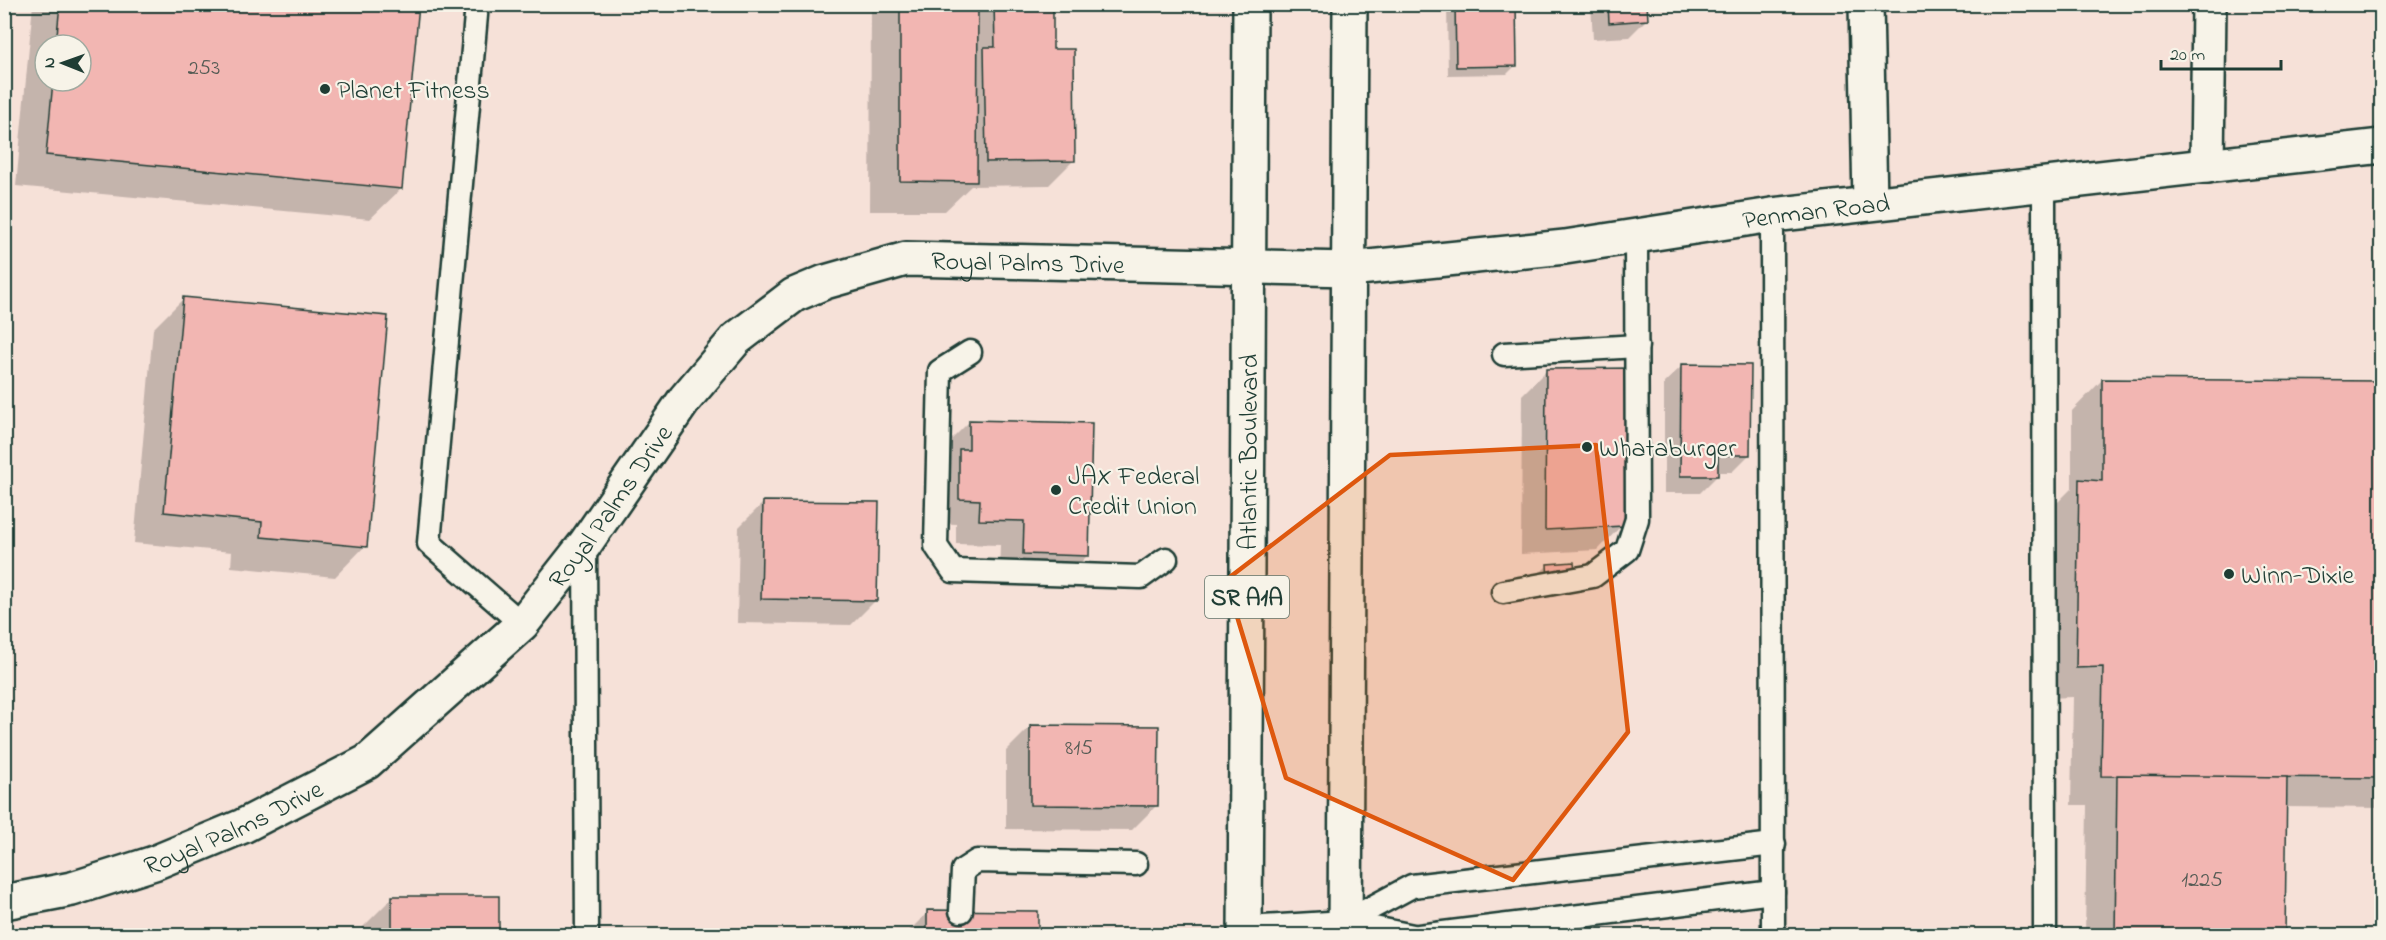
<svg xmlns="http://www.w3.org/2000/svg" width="2386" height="940" font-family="'Indie Flower',sans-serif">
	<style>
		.shadow { fill: #0003; fill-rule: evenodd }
		.building { fill: #f2b6b2; stroke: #1f3d34; stroke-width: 1.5 }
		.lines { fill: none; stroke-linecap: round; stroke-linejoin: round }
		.service-casing { stroke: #1f3d34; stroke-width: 27 }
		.minor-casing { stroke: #1f3d34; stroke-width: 38 }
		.tertiary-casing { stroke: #1f3d34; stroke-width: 38 }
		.trunk-casing { stroke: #1f3d34; stroke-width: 38 }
		.service { stroke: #f7f3e8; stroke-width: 22 }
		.minor { stroke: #f7f3e8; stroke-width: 33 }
		.tertiary { stroke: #f7f3e8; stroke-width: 33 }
		.trunk { stroke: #f7f3e8; stroke-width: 33 }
		.marked { fill: #de580e; fill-opacity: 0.2; stroke: #de580e; stroke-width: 4.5; stroke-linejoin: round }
		.poi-dot { fill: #1f3d34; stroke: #f7f3e8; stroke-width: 2 }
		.labels { text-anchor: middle; stroke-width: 4.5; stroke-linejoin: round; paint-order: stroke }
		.number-label { font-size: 22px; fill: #545b54 }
		.shield { fill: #f7f3e8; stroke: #60746a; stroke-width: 1.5 }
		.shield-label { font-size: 24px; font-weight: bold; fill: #1f3d34 }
		.poi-label { font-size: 26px; fill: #1f3d34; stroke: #f7f3e8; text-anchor: start }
		.street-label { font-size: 26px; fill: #1f3d34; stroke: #f7f3e8 }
	</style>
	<rect width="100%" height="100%" fill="#f6e1d8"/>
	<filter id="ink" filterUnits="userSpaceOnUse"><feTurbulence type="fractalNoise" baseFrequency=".0167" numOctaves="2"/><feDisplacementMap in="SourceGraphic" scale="12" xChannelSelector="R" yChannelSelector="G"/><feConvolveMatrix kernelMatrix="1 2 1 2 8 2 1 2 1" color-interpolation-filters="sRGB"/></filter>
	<g filter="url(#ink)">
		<!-- shadow -->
		<g class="shadow">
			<path d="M33,4H418L401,189L370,219L16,186ZM45,45H81V81H45Z"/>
			<path d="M871,4H1052V51L1074,160L1049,185L971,186L945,211H870Z"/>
			<path d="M1447,4H1515V66L1507,74L1448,75Z"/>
			<path d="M1591,4H1645L1646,20L1629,37L1593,39Z"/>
			<path d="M184,298L365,546L335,577L231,567L232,552L134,543L153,329Z"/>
			<path d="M1682,366L1749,455L1732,472H1717V476L1700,493H1664V383Z"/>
			<path d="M1547,370L1622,525L1598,550L1521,554L1522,395Z"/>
			<path d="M2102,380L2382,382V808L2285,807L2283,936H2085L2087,805H2071L2073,697L2046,698L2049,511L2072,488V411Z"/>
			<path d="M970,421L1088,555L1063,580L999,578L1000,545L956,544V524L935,523L945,446Z"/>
			<path d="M763,503L876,600L851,625L737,623L739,527Z"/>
			<path d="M1547,566L1574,577L1539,574Z"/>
			<path d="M1030,727L1157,805L1132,830L1006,829V751Z"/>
			<path d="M392,898L498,936H362V928Z"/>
			<path d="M928,912L1037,936H904Z"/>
		</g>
		<!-- building -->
		<g class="building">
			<path d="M60,4H419L402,189L46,155L53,81H81V45H56Z"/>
			<path d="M900,4H978L977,182L900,181Z"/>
			<path d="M994,4H1053V49H1074L1075,161L986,162L984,47H995Z"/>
			<path d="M1455,4H1516L1517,66L1456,67Z"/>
			<path d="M1608,4H1647L1648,20L1609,23Z"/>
			<path d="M183,297L388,316L367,547L261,537L262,522L164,512Z"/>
			<path d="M1681,364L1751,365L1750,455H1718V476H1680Z"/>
			<path d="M1633,368L1624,526L1545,530L1546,369Z"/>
			<path d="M2102,379L2382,381V778L2101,776L2103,667L2076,668L2079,479L2102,481Z"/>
			<path d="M969,420L1092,423L1089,556L1023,554L1024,521L979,520L980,500L959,499V449H969Z"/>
			<path d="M763,501L879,502L877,601L761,599Z"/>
			<path d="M1574,562L1576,578L1548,581L1547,564Z"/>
			<path d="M1030,725L1159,726L1158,806L1030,805Z"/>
			<path d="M2117,775L2287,777L2285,936H2115Z"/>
			<rect x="392" y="896" width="107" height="40"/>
			<path d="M927,910L1038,911V936H927Z"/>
		</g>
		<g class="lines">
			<defs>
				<g id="service">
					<path d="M477,4L429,543L522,624"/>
					<path d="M2044,186L2045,936"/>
					<path d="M1772,215L1773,936"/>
					<path d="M970,352L940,371L936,546L953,571L1141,577L1166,559"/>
					<path d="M1504,354L1637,346"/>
					<path d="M585,544L587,936"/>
					<path d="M1503,592L1593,576L1627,550L1637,519L1636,236"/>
					<path d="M961,911L963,870L977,861L1136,864"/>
					<path d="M1345,922L1412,886L1774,844"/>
					<path d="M1245,928L1345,922L1413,936"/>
					<path d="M1419,936L1773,892"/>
				</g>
				<g id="minor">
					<path d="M1866,4L1870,203"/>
					<path d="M2207,166L2209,4"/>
				</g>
				<g id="tertiary">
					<path id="s1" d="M4,902L72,889L154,863L243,826L367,762L522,624L585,544L685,399L736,339L794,295L825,282L906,259L1349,269L1565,247L1772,215L2382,146"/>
				</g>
				<g id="trunk">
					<path id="s2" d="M1245,936L1250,4"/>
					<path d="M1345,936L1350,4"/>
				</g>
			</defs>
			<!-- service casing -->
			<use href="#service" class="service-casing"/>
			<!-- minor casing -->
			<use href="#minor" class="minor-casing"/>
			<!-- tertiary casing -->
			<use href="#tertiary" class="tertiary-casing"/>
			<!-- trunk casing -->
			<use href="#trunk" class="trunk-casing"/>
			<!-- service -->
			<use href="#service" class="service"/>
			<!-- minor -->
			<use href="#minor" class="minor"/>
			<!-- tertiary -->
			<use href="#tertiary" class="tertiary"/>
			<!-- trunk -->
			<use href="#trunk" class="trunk"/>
		</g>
	</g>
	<!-- marked area -->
	<path class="marked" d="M1596,445L1628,732L1513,880L1286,778L1226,580L1390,455Z"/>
	<!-- markers -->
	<g class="poi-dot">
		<circle cx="325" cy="89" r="6"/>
		<circle cx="1587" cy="447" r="6"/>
		<circle cx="1056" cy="490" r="6"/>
		<circle cx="2229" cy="574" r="6"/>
	</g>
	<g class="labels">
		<!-- number labels -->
		<g class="number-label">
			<text x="204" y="74">253</text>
			<text x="1079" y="754">815</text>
			<text x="2202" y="886">1225</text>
		</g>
		<!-- shield labels -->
		<rect class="shield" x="1205" y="576" width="84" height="42" rx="4.5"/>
		<g class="shield-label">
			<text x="1247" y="605">SR A1A</text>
		</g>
		<!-- poi labels -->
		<g class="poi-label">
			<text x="337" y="98">Planet Fitness</text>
			<text x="1599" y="456">Whataburger</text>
			<text x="1068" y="484">JAX Federal<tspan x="1068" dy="30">Credit Union</tspan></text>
			<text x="2241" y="583">Winn-Dixie</text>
		</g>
		<!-- street labels -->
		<g class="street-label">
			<text dy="9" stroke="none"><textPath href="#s1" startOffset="2060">Penman Road</textPath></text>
			<text dy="9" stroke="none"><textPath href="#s1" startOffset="1268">Royal Palms Drive</textPath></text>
			<text dy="9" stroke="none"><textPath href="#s2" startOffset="484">Atlantic Boulevard</textPath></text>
			<text dy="9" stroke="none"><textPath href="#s1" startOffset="746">Royal Palms Drive</textPath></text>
			<text dy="9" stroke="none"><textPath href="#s1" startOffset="242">Royal Palms Drive</textPath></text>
		</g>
	</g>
	<!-- margin -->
	<rect width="2386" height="940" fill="none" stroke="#f7f3e8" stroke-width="24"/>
	<rect x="12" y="12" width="2362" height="916" fill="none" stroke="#1f3d34" stroke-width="2" filter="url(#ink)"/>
	<!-- north arrow -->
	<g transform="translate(63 63) rotate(271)"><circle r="28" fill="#f7f3e8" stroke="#a1aaa0" stroke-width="1.5"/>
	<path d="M0-4.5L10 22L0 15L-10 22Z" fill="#1f3d34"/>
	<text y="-9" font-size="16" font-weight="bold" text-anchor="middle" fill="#1f3d34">N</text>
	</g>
	<!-- scale -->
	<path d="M2161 60v9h120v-9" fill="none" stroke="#1f3d34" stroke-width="3"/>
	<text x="2170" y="60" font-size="18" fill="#1f3d34" stroke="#f7f3e8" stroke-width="4.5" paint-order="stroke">20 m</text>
</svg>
